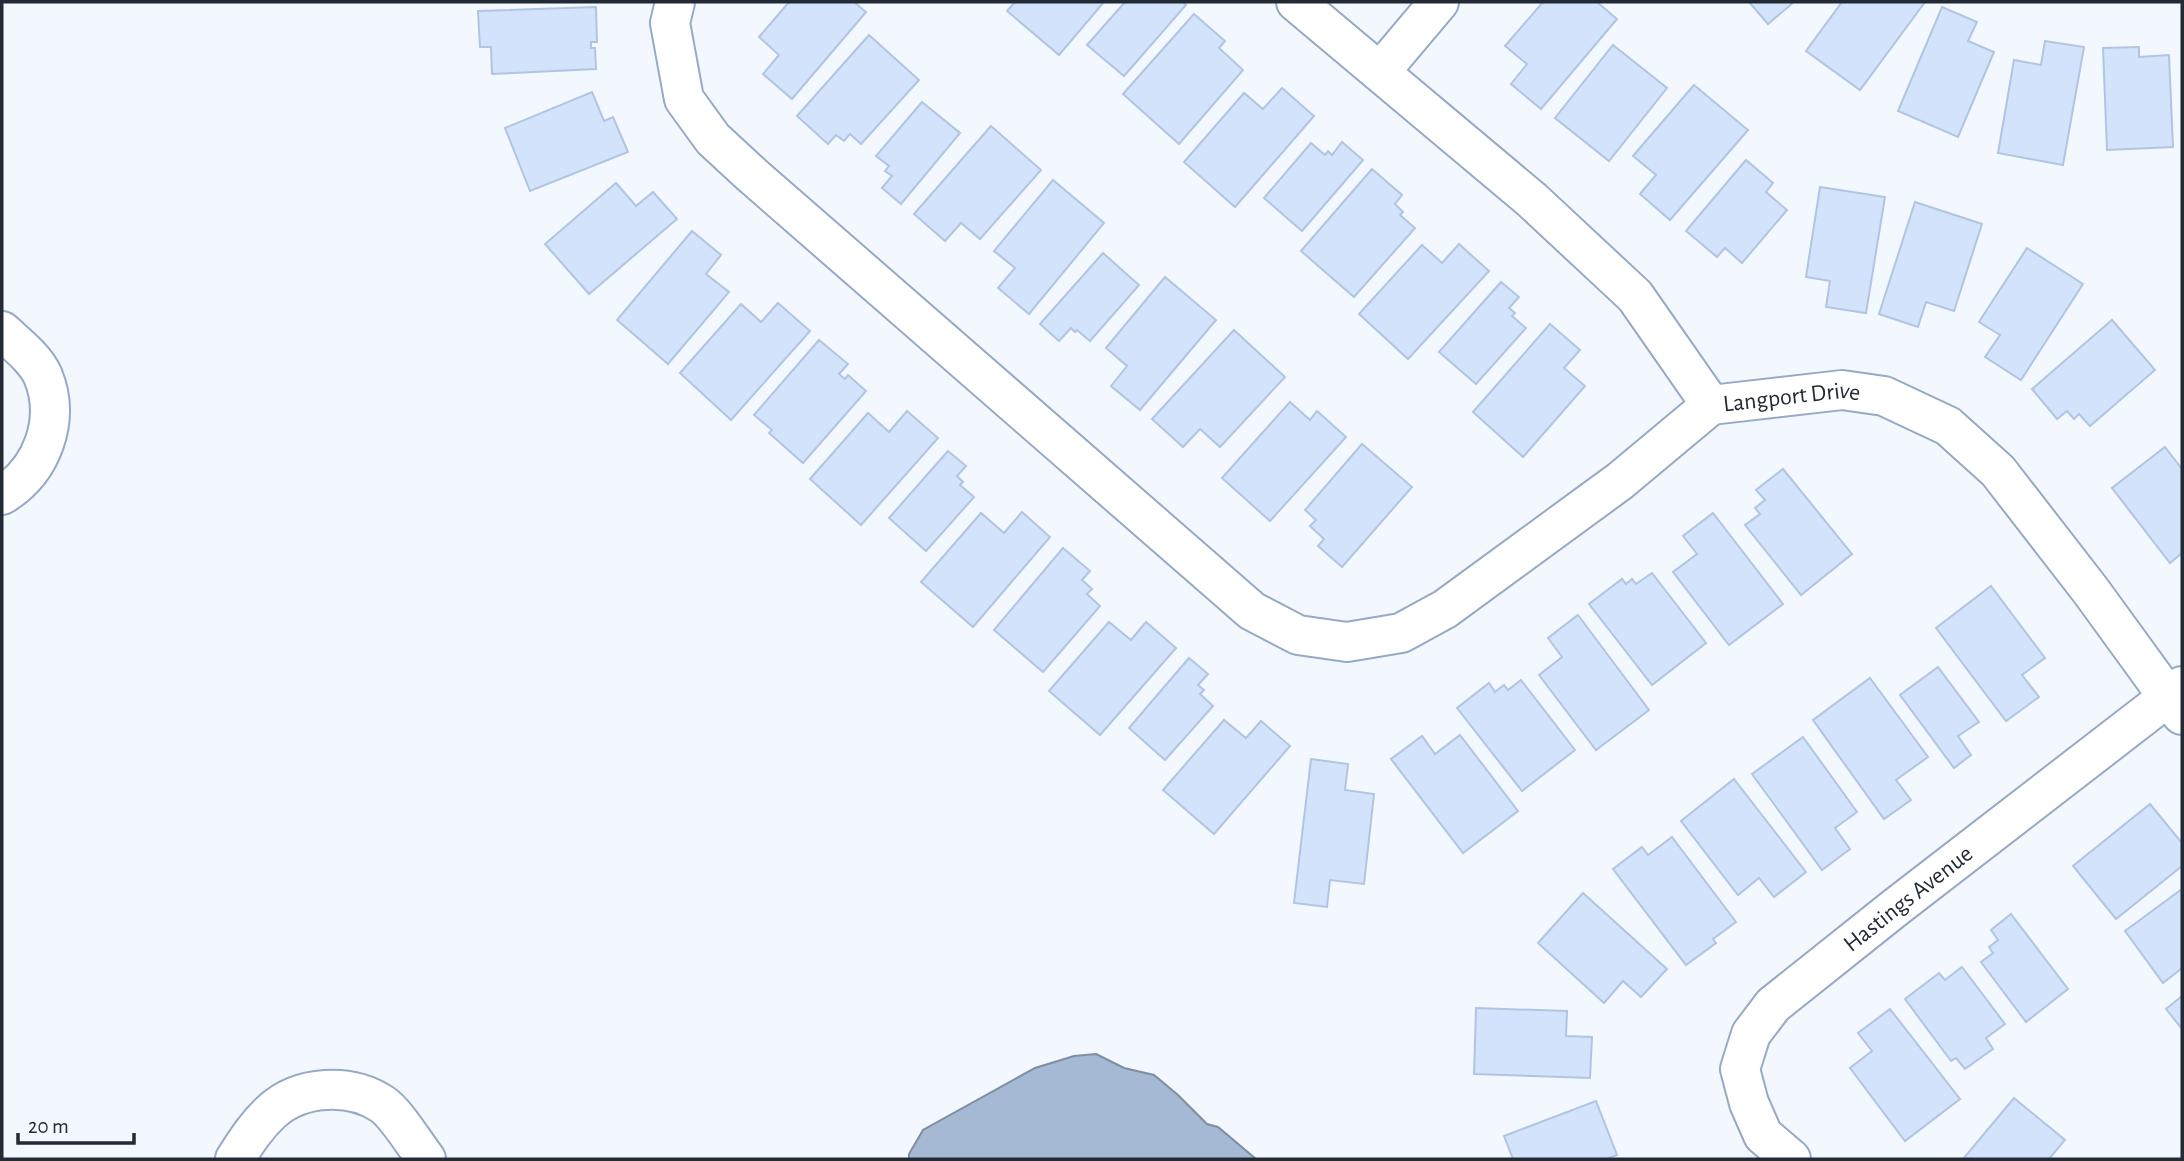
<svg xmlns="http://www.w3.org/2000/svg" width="2184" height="1161" font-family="'Alegreya Sans',sans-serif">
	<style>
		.water { fill: #a6b9d4; stroke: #7e8ea4; stroke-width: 2 }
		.building { fill: #d3e3fc; stroke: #b0c5e2; stroke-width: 2 }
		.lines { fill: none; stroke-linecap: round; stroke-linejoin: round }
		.street-casing { stroke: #96a9c6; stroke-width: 42 }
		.street { stroke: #fff; stroke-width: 38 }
		.labels { text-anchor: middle; stroke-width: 5; stroke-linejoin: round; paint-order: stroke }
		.street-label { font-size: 24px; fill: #222a35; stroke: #f3f7fe }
	</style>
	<rect width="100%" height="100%" fill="#f3f7fe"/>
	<!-- water -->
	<path class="water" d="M1096,1054L1124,1068L1154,1075L1178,1095L1207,1124L1218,1127L1256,1159H909V1154L923,1130L1035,1068L1074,1056Z"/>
	<!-- building -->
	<g class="building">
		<path d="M789,2H854L866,12L792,99L763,74L779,55L759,37Z"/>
		<path d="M1015,2H1104L1059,55L1007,11Z"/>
		<path d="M1125,2H1182L1186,5L1124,76L1087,45Z"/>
		<path d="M1543,2H1597L1617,19L1541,109L1511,84L1527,64L1505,46Z"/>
		<path d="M1749,2H1794L1768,24Z"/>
		<path d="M1842,2H1925L1860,90L1806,51Z"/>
		<path d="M596,7L597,42H591V48H595L596,69L492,74L491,47H480L478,11Z"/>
		<path d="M1942,7L1977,22L1968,41L1994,52L1958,137L1898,111Z"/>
		<path d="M1194,14L1225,41L1219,48L1243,70L1179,144L1123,94Z"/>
		<path d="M869,35L919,80L861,144L850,134L844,141L836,135L828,144L797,116Z"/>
		<path d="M2045,41L2084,47L2063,165L1998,153L2014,60L2041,65Z"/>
		<path d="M1613,45L1667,88L1609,161L1555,118Z"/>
		<path d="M2139,47V57L2169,55L2173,147L2107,150L2103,48Z"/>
		<path d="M1694,85L1748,130L1670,220L1640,194L1656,175L1633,156Z"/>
		<path d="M1282,88L1314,116L1235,207L1184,162L1244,93L1263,109Z"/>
		<path d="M592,92L604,121L613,117L628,152L530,191L505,128Z"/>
		<path d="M922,102L960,133L901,204L882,188L892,176L885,171L889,166L876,156Z"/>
		<path d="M991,126L1041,170L980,239L961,223L945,241L914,214Z"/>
		<path d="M1342,142L1363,160L1302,231L1264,198L1311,143L1325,155L1328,151L1332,155Z"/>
		<path d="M1746,160L1773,183L1766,192L1787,210L1742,263L1725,248L1717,257L1686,231Z"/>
		<path d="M1372,169L1402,195L1395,204L1403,212L1400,215L1415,228L1354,297L1301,251Z"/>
		<path d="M1053,180L1104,223L1029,314L998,288L1015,268L994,251Z"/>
		<path d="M616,183L636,206L653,192L677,219L589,294L545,244Z"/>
		<path d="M1820,187L1885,197L1866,313L1826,307L1830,281L1806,277Z"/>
		<path d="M1915,202L1982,224L1954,311L1926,302L1918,327L1879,314Z"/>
		<path d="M692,231L721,255L706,274L729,292L668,364L617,320Z"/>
		<path d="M1459,244L1489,271L1408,359L1359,314L1422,245L1442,263Z"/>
		<path d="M2027,248L2083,284L2021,380L1985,357L2000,335L1979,322Z"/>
		<path d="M1103,253L1139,285L1090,341L1077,330L1075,332L1071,328L1059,341L1040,324Z"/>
		<path d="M1165,277L1216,320L1140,410L1111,386L1127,366L1106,348Z"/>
		<path d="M1501,282L1519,297L1509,308L1515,313L1512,316L1526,328L1476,384L1439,352Z"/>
		<path d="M778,303L810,331L731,420L680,373L741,304L761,322Z"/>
		<path d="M2112,320L2155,370L2090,426L2079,414L2074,419L2067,411L2057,419L2032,389Z"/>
		<path d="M1550,324L1580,350L1564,368L1585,386L1523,457L1473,412Z"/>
		<path d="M1234,330L1285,377L1220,447L1200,429L1183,447L1152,419Z"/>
		<path d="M819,340L848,364L839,374L845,379L848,375L866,391L803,463L769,433L772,430L754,415Z"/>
		<path d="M1290,402L1310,420L1317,411L1346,437L1270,521L1222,478Z"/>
		<path d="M907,411L938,438L861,525L810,479L868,413L889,432Z"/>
		<path d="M1362,444L1412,487L1342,567L1318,546L1324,539L1310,526L1316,520L1305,510Z"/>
		<path d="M2165,447L2182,469V553L2170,563L2112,488Z"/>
		<path d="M948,451L966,466L957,476L963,482L960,485L974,497L926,551L889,518Z"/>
		<path d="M1783,469L1852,554L1801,595L1745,525L1760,514L1755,508L1765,500L1756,490Z"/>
		<path d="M1022,512L1050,537L973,627L921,582L981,513L1004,533Z"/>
		<path d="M1713,513L1783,604L1729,645L1673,572L1697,554L1683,536Z"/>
		<path d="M1063,548L1090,571L1082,580L1092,589L1087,594L1100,606L1043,672L994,630Z"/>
		<path d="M1652,573L1706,643L1652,685L1589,604L1622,579L1626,584L1632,579L1636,584Z"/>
		<path d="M1991,586L2045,658L2022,675L2039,697L2006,721L1936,628Z"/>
		<path d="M1578,615L1649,710L1596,750L1539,675L1562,657L1548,638Z"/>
		<path d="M1109,622L1131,640L1146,622L1176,648L1100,735L1049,691Z"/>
		<path d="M1189,658L1208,674L1198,685L1204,690L1200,694L1213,706L1165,760L1129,728Z"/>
		<path d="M1938,667L1979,722L1958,736L1971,755L1954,768L1900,695Z"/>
		<path d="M1870,678L1928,757L1896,780L1911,800L1884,819L1813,720Z"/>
		<path d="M1521,680L1575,750L1522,791L1457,708L1489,683L1495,692L1504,685L1508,690Z"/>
		<path d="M1224,720L1246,738L1261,721L1290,746L1214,834L1163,790Z"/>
		<path d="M1460,735L1518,811L1463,853L1391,759L1422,736L1435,754Z"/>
		<path d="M1803,737L1857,812L1835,828L1850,849L1822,870L1752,774Z"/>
		<path d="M1311,759L1348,764L1345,790L1374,794L1364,884L1330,880L1327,907L1294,903Z"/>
		<path d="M1734,779L1806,872L1774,897L1759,878L1738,895L1681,821Z"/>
		<path d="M2150,804L2182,843V866L2116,919L2073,866Z"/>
		<path d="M1672,837L1736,922L1713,939L1716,943L1686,965L1613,869L1642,847L1648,855Z"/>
		<path d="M2182,889V968L2163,983L2125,931Z"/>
		<path d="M1583,893L1667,969L1641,997L1623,981L1604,1003L1538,943Z"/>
		<path d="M2011,914L2068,989L2026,1022L1981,962L1993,953L1989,947L1998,940L1991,930Z"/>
		<path d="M1962,967L2005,1024L1986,1038L1993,1049L1965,1069L1956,1058L1951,1061L1905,999L1939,973L1945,980Z"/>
		<path d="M2182,996V1029L2166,1009Z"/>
		<path d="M1476,1008L1567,1011L1566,1036L1592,1037L1590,1078L1474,1074Z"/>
		<path d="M1890,1009L1960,1099L1905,1141L1850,1068L1872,1051L1858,1033Z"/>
		<path d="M2014,1098L2065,1140L2049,1159H1963Z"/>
		<path d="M1596,1101L1617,1155L1606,1159H1513L1504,1136Z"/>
	</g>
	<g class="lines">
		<defs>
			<g id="street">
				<path d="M675,2L670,23L684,99L713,139L752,175L1252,611L1298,635L1347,642L1401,633L1445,609L1620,481L1711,405"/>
				<path id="s1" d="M1296,2L1532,200L1635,296L1711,405L1842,390L1884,396L1948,426L1998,471L2091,591L2168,697L2182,686"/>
				<path d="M1380,72L1439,2"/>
				<path d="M2,331C16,344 35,358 43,376C61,420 42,471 2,495"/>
				<path d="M235,1159C246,1142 256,1126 271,1112C300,1085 350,1083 382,1104C396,1113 415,1145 426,1159"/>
				<path id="s2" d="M1791,1159L1763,1135L1749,1103L1740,1069L1751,1034L1773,1005L1896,907L2168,697L2182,715"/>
			</g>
		</defs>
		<!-- street casing -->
		<use href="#street" class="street-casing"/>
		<!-- street -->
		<use href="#street" class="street"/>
	</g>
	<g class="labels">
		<!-- street labels -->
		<g class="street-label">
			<text dy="8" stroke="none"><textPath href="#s1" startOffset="663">Langport Drive</textPath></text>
			<text dy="8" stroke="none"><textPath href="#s2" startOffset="352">Hastings Avenue</textPath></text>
		</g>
	</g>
	<!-- border -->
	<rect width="2184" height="1161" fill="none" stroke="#222a35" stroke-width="7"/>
	<!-- scale -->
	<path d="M18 1133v10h116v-10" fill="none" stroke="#222a35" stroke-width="3.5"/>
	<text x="28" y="1133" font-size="21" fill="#222a35" stroke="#f3f7fe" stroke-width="5" paint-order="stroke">20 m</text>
</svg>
